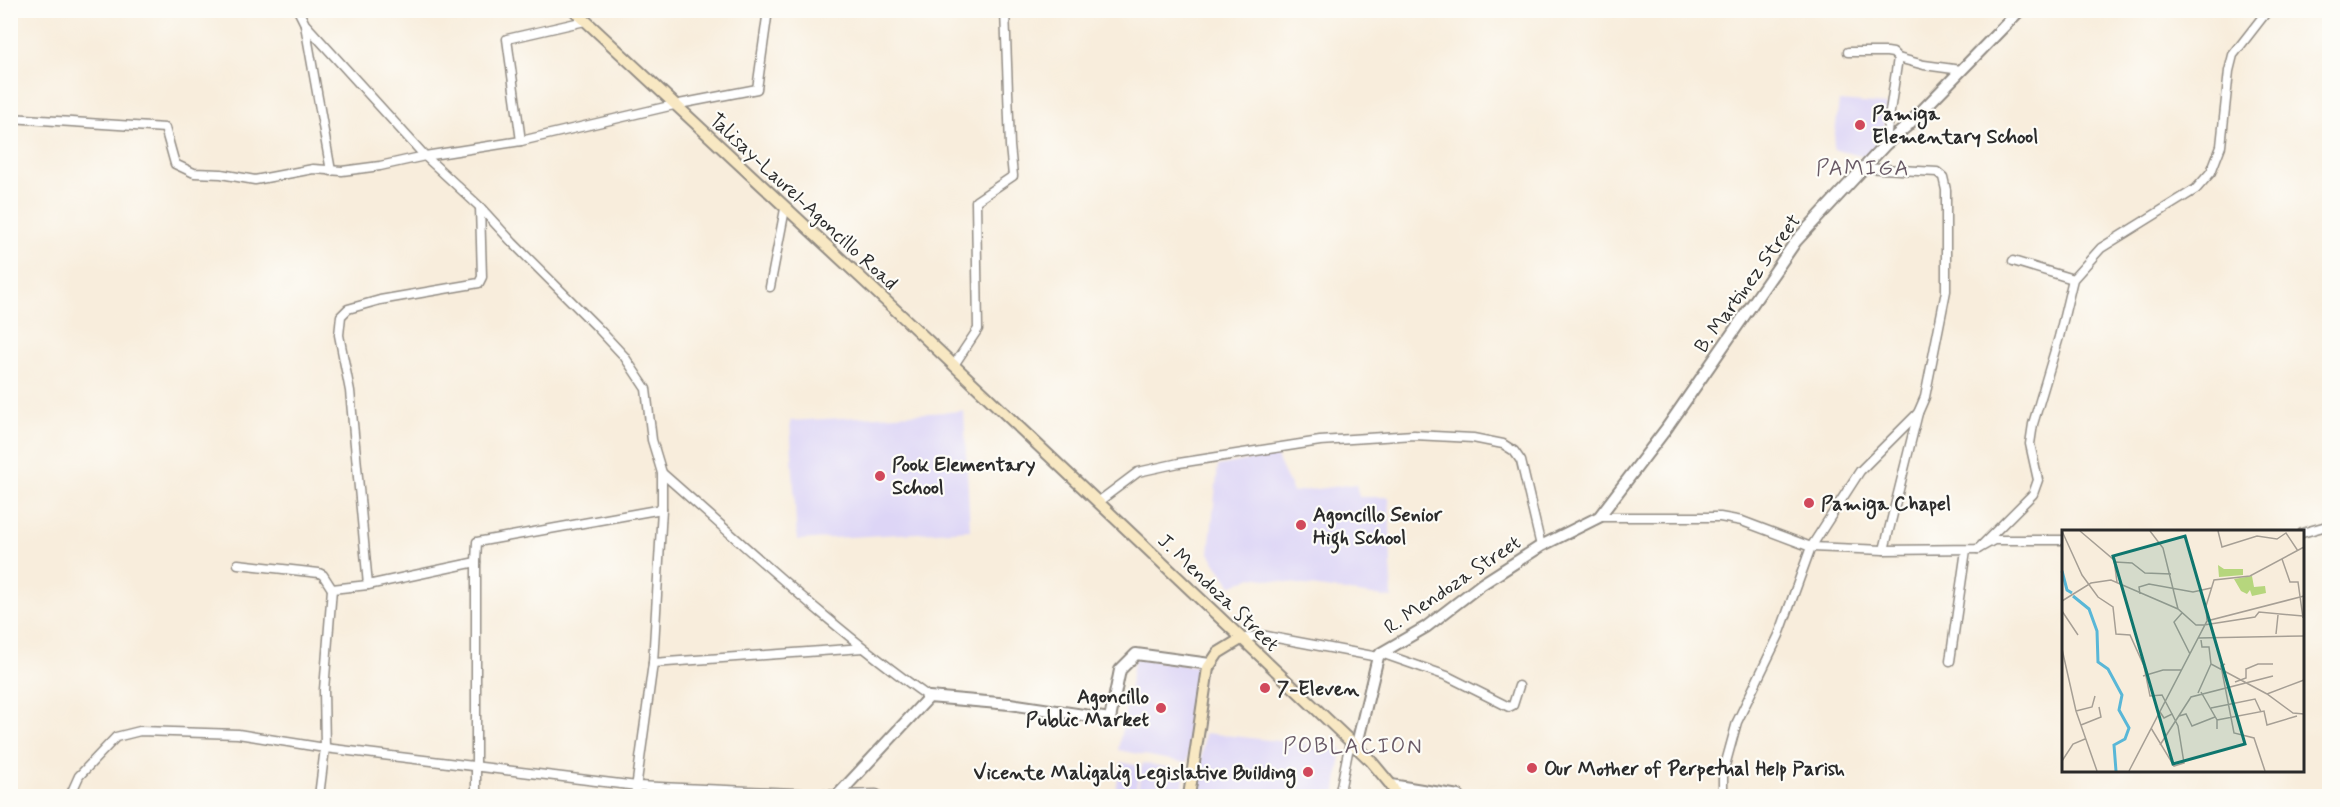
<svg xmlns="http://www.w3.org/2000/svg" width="2340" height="807" font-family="Mynerve,sans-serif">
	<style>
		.built { fill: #ddd5f6 }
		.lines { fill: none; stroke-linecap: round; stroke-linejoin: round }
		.minor-casing { stroke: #928c84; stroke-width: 11 }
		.tertiary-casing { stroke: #928c84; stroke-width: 14 }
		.secondary-casing { stroke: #928c84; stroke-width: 14 }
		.minor { stroke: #fff; stroke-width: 8 }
		.tertiary { stroke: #fff; stroke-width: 10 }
		.secondary { stroke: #f8e8c3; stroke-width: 10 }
		.poi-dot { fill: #d1495b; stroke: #fdfcf7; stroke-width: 2 }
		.labels { text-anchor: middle; stroke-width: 4.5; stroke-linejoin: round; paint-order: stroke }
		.poi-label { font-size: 20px; font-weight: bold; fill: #2b2b2b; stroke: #fdfcf7; text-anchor: start }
		.street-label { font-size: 20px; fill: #2b2b2b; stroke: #fdfcf7 }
		.quarter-label { font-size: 22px; letter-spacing: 1.5px; fill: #695a66; stroke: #fdfcf7 }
		.inset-river { fill: none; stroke: #59b7d7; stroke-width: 3 }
		.inset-road { fill: none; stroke: #a69f95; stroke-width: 1.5 }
		.view { fill: #0f766e; fill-opacity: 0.15; stroke: #0f766e; stroke-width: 3 }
		.inset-edge { fill: none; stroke: #2b2b2b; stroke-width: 3 }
	</style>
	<rect width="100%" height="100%" fill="#fdfcf7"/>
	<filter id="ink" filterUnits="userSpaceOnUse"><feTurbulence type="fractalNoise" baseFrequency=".0167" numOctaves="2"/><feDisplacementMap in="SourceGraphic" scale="12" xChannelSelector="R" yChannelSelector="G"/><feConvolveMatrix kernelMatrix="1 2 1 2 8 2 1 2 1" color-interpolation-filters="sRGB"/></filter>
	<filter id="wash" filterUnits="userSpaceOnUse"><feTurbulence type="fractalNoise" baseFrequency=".008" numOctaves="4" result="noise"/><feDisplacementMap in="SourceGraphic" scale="24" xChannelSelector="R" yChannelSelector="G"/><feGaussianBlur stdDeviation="1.35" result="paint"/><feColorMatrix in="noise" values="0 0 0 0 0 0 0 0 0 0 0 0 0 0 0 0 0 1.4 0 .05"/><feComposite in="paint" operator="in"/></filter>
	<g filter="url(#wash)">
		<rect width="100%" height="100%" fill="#f8eddc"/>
		<!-- built -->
		<g class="built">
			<path d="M1839,101L1887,105L1882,145L1865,157L1833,149Z"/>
			<path d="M964,411L970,530L797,540L790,421Z"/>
			<path d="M1276,455L1293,492L1356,484L1359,497H1389L1392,598L1252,577L1231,586L1209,553L1218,466Z"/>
			<path d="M1135,658L1203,667L1187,763L1118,750Z"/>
			<path d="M1205,733L1342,748L1335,796H1196Z"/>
			<path d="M1121,762L1140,766L1135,794L1116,790Z"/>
			<path d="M1142,763L1185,770L1182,796H1137Z"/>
		</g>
	</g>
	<g filter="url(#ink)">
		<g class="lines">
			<defs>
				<g id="minor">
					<path d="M298,10L305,24L425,156L480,207L513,243L596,326L624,356L646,389L652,440L662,473V509L653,663L635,796"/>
					<path d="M305,25L331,171"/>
					<path d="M1848,52H1887L1893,53L1898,58"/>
					<path d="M10,118L165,128L175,164L194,173L221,174L255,180L313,169L342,171L380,166L425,156L521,141L507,39L585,21"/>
					<path d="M521,141L674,105L757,89L768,10"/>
					<path d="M1885,145L1898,58L1924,65L1961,70"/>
					<path d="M2013,261L2073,279"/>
					<path d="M770,287L785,209"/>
					<path d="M954,365L978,329L976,201L1013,176L1010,146L1005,10"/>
					<path d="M662,473C750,550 834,630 929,697"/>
					<path d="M1098,502L1138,472L1179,463L1320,441L1414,435L1473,438L1503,444L1514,451L1521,461L1541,546"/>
					<path d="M1599,517H1720L1742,521L1811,547L1884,550L1978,549L1994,540H2064"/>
					<path d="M2302,533L2330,525"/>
					<path d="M1978,549L2033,494L2038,480L2030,444L2033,424L2059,337L2073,279L2101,248L2196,189L2211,172L2221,146L2229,71L2233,55L2268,10"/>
					<path d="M1884,550L1918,413"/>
					<path d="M476,562V796"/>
					<path d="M238,564L319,573L323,575L332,589L368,585L476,562L477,542L662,509"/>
					<path d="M368,585L350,391L339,335L341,316L348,309L380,300L479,283L482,277L480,207"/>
					<path d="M1241,639L1261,635L1378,657"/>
					<path d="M1381,653L1447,676L1509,707L1513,705L1519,686"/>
					<path d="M1950,661L1966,550"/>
					<path d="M653,663L863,648"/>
					<path d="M70,796L79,776L116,737L140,731L238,734L325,748L637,786L839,795L876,794L880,796"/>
					<path d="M319,796L325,748L324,690L332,589"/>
					<path d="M1339,796L1350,742"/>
					<path d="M1723,796V773L1737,722L1779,635L1811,547L1860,471L1918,413L1925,397L1946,291V190L1943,177L1937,172L1863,168"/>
				</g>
				<g id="tertiary">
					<path d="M1356,748L1378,657L1381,653L1426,627L1482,584L1541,546L1599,517L1666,429L1796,241L1885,145L1906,127L2020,10"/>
					<path d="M1391,785L1459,796"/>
					<path d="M837,796L929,697L1010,704L1110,719L1120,670L1136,654L1210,664"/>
				</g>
				<g id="secondary">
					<path d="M574,10L902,316L1371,761L1391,785L1397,796"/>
					<path d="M1189,796L1208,668L1218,653L1241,639"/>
				</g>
			</defs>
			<!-- minor casing -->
			<use href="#minor" class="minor-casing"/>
			<!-- tertiary casing -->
			<use href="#tertiary" class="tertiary-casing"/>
			<!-- secondary casing -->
			<use href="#secondary" class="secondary-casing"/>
			<!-- minor -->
			<use href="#minor" class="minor"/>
			<!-- tertiary -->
			<use href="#tertiary" class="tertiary"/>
			<!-- secondary -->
			<use href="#secondary" class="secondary"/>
		</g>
	</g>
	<!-- markers -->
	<g class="poi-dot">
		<circle cx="1860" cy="125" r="6"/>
		<circle cx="880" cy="476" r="6"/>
		<circle cx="1809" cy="503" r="6"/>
		<circle cx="1301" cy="525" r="6"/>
		<circle cx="1265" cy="688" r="6"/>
		<circle cx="1161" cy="708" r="6"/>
		<circle cx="1532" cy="768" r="6"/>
		<circle cx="1308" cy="772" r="6"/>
	</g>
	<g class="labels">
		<!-- poi labels -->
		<g class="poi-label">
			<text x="1872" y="120">Pamiga<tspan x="1872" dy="23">Elementary School</tspan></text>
			<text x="892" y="471">Pook Elementary<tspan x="892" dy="23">School</tspan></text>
			<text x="1821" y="510">Pamiga Chapel</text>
			<text x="1313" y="521">Agoncillo Senior<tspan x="1313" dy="23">High School</tspan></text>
			<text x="1277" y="695">7-Eleven</text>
			<text x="1149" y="703" text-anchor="end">Agoncillo<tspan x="1149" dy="23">Public Market</tspan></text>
			<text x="1544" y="775">Our Mother of Perpetual Help Parish</text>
			<text x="1296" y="779" text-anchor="end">Vicente Maligalig Legislative Building</text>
		</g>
		<!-- street labels -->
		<g class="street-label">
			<text transform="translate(804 201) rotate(43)" y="7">Talisay-Laurel-Agoncillo Road</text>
			<text transform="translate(1747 283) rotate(-54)" y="7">B. Martinez Street</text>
			<text transform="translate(1452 584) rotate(-34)" y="7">R. Mendoza Street</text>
			<text transform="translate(1219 592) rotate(44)" y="7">J. Mendoza Street</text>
		</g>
		<!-- quarter labels -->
		<g class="quarter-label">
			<text x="1863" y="175">PAMIGA</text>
			<text x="1353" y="753">POBLACION</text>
		</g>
	</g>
	<!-- overview -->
	<g transform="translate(2062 530)">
		<rect width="242" height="242" fill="#f8eddc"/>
		<path d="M156,35L162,39H181V45L157,47ZM190,46L192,57L203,56L204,63L190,66L188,60L185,64L179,61L172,49Z" fill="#b6d67d"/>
		<path class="inset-river" d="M0,41L5,60L10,63M11,66L27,79L35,101L36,132L46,139L60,165L57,180L67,198L63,209L52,215L54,241"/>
		<path class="inset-road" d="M0,1L20,45L36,67L51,77L54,104L68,105L82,136L88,166L100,165L110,184M18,1L52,30L55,52M88,1L101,18L116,79M156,1L160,17L195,6L215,9L224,3L236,21M220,29L228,52H236L241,88M53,32L70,33L83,43L109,44M78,64L77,57L87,54L131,62L149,58M0,71L29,53L49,50L116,79L134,95H143M0,81L16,105M120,83L112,92L128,124M145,90L144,76L152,50L188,46L242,17M142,95L193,87L197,82L241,86M214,104L216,85M136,108L242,106M139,110L140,117H147L149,134L205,164L231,183L242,184M0,119L14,181L35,241M163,134L159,136L172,203L192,208L203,241M81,146L101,140H119M173,152L184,148V139L196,134H211M139,162L155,190V199M136,163L149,134M205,164L242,150M149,178L193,169L199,182M14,181L30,177L33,166M117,186L124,184L130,196L153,187M155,190L202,181L205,195L235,186M19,195L39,187L37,177M89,198L112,236L122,233L116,196L110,184L102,188L98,182M98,215L129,167L211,146M0,231L11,214L23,209M67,241L145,91L242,66"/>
		<path class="view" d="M123,6L183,214L111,234L51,26Z"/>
		<rect width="242" height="242" class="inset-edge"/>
	</g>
	<!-- margin -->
	<rect width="2340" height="807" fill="none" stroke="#fdfcf7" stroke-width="36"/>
</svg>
